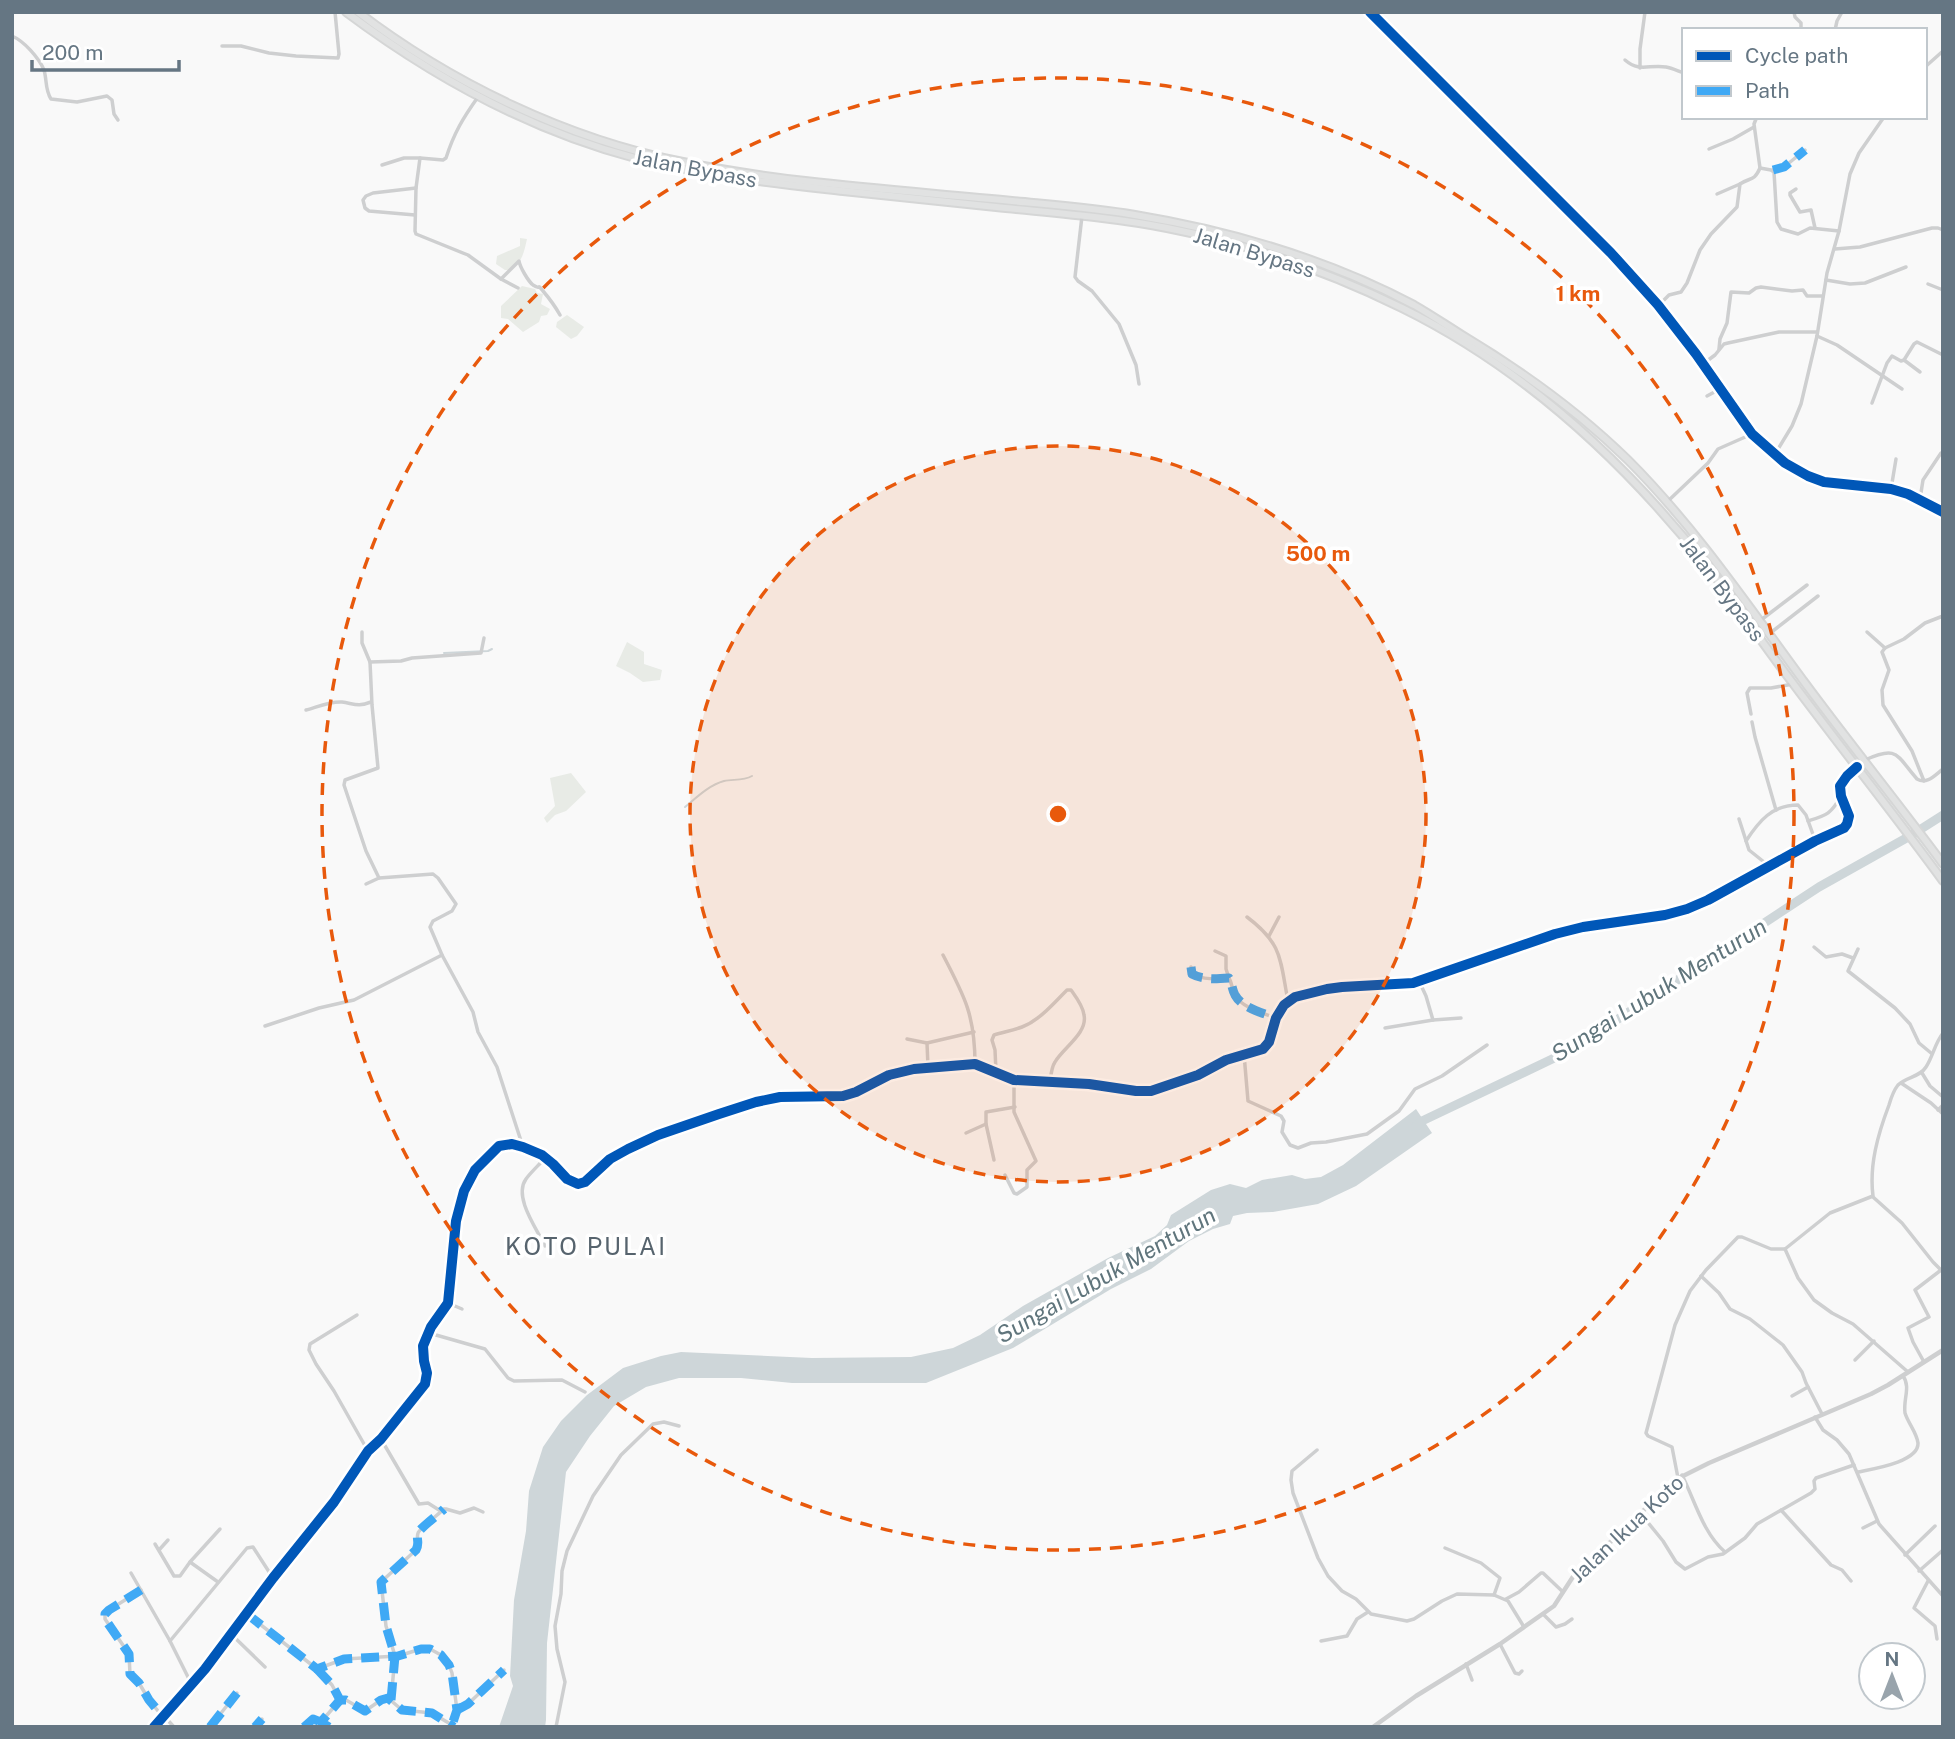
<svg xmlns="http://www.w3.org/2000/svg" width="1955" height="1739" font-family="'Public Sans',sans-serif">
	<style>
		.green { fill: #e8ebe6 }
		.water { fill: #ced6d9 }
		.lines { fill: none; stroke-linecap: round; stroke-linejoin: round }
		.stream { stroke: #ced6d9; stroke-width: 2 }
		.river { stroke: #ced6d9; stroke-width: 9 }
		.trunk-casing { stroke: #d5d6d6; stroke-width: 10 }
		.minor { stroke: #cecfd0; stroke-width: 3.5 }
		.tertiary { stroke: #cecfd0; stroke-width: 4.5 }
		.trunk { stroke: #e1e2e2; stroke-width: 6 }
		.quiet { stroke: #3fa9f5; stroke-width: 9; stroke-dasharray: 18 9; stroke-linecap: butt }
		.cycleway-casing { stroke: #fff; stroke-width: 15 }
		.cycleway { stroke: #0057b8; stroke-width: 10 }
		.ring { fill: none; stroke: #e8590c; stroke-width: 3.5; stroke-dasharray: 12 9 }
		.labels { text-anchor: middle; stroke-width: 7; stroke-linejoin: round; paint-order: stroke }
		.street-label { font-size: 21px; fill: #657683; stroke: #fff }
		.water-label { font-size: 23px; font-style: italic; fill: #60757c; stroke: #fff }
		.quarter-label { font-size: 24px; letter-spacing: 2px; fill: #57646e; stroke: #fff }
		.centre { fill: #e8590c; stroke: #fff; stroke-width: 3.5 }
		.ring-label { font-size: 21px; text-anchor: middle; font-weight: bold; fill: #e8590c; stroke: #fff; stroke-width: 7; stroke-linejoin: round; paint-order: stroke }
	</style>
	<rect width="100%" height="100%" fill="#f9f9f9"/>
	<!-- green -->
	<g class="green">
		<path d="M520,238L527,239C524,253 522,261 512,270H505L496,264L497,256L520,246Z"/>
		<path d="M522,286L535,289L537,293L543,294L541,304L550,309L547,315L541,316L539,322L523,332L508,319L501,318V306Z"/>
		<path d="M567,315L584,327L577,336L571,339L556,327L557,322Z"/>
		<path d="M627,642L644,652V664L662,670L660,680L643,682L630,673L616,666Z"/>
		<path d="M571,773L586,792L566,811L555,815L547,823L544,818L555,806L550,778Z"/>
	</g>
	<!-- water -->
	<path class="water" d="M1416,1109L1432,1133L1356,1186L1318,1204L1273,1212L1247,1213L1233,1216L1230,1224L1213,1229L1189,1241L1151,1269L1111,1289L1013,1348L926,1383H792L741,1378H679L646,1387L614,1406L590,1436L566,1472L547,1643L546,1720L545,1727H499L513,1686L510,1676L514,1600L526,1531L529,1491L543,1447L561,1421L587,1395L623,1368L661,1356L681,1352L812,1358L911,1357L953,1348L980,1335L1023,1306L1108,1258L1155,1236L1167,1225L1171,1215L1211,1190L1230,1184L1246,1188L1262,1180L1292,1175L1305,1179L1321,1177L1343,1165Z"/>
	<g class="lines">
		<!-- stream -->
		<g class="stream">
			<path d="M444,653L488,651L492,649"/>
			<path d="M685,807C696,798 709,785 724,781C733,779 743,781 752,776"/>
		</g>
		<!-- river -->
		<path class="river" d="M1415,1127L1422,1121L1571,1050L1819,887L1910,836L1943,815"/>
		<defs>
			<g id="trunk">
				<path d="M346,12C433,77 529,130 635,158C704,176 773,183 843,191C894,196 945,202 996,207C1053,213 1110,217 1167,228C1249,244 1327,271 1402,308C1522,367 1624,461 1707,566C1736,604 1763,644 1792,682C1842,749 1894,814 1943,881"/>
				<path d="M358,12C451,83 567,139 683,162C791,184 902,190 1012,201C1053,205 1094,208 1135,215C1231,231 1327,259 1414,305C1430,314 1446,325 1462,335C1522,371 1578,411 1628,460C1695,527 1749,607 1805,683C1850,744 1898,803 1943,864"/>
			</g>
		</defs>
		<!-- trunk casing -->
		<use href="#trunk" class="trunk-casing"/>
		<!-- minor -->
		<g class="minor">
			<path d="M1794,12L1795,17L1801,23V30"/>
			<path d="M1835,30L1837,21L1842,12"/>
			<path d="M12,36C24,41 39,58 44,70C47,80 45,90 51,99L77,102L107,96L112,100L114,114L118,120"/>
			<path d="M222,46H241L269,53L296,56L338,58L339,54L335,12"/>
			<path d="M1625,60C1640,73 1649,64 1666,67C1672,68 1678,71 1684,73"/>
			<path d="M1925,67L1943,51"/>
			<path d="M1640,68V49L1645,12"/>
			<path d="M478,97C463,118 454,133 446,158L443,160L420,158L416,188L415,231L416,234L468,255L501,279L518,288"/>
			<path d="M1709,149L1733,139L1754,127"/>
			<path d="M382,165L404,158H420"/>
			<path d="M1760,168L1771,170L1774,172L1777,222L1781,229L1798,234L1810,228L1839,231"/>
			<path d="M1773,170L1784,167L1805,150"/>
			<path d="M1796,189L1790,193V195L1800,212L1811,210L1815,228"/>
			<path d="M1717,194L1740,184"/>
			<path d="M415,215L369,211L365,208L363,200L366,196L373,193L416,188"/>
			<path d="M1082,216L1075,277L1078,281L1092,291L1119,324L1136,365L1139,384"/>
			<path d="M1835,249L1860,247L1932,228H1938L1943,230"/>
			<path d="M501,279L519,261C520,267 528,281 533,285C542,291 536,282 543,291C549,298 555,306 560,315"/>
			<path d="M1826,280L1850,284L1865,283L1906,267"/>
			<path d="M1928,284L1943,290"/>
			<path d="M1659,305L1669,295L1681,292L1687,283L1700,250L1711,234L1737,207L1740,184C1750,177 1754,182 1760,168L1754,124L1756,119L1761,117"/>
			<path d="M1817,336L1837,345L1902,389"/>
			<path d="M1719,349L1720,339L1727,323L1731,292L1749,293L1756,288L1761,287L1792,291L1803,290L1807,296H1823"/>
			<path d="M1904,360L1920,372"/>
			<path d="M1703,364L1715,355L1724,344L1728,343L1779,332H1817"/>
			<path d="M1707,396L1720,389"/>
			<path d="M1872,403L1887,363L1892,356L1901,361L1904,360L1914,344L1917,342L1943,355"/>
			<path d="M1775,454L1792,426L1801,404L1817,336L1827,273L1839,231L1850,174L1859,153L1884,117"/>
			<path d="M1891,489L1896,459"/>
			<path d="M1920,499L1923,480L1941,453"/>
			<path d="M1668,501L1708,463L1718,449L1752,434"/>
			<path d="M1761,620L1807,585"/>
			<path d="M362,632V643L370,662L372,705L378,768L345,780L344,785L366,851L379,878L433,874L438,878L456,904L452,911L433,921L430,927L442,955L473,1012L478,1032L497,1067L523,1147"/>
			<path d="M1867,632L1885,648"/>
			<path d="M1769,634L1818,596"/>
			<path d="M370,662L401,661L412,658L481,653L484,638"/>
			<path d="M306,710C317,707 331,701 342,702C355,704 358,707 371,702"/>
			<path d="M1751,714L1747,693L1750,688H1771L1793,684"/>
			<path d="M1752,722L1755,737L1776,810"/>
			<path d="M1865,760C1898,745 1896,755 1917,779C1927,785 1935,775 1943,769"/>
			<path d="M1924,781L1912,751L1883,705L1882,690L1889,670L1882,652L1885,648L1904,639L1925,623L1943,616"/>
			<path d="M1739,819L1749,850L1769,866"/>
			<path d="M1808,821C1827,815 1831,814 1841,796"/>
			<path d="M1746,841C1759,821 1772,805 1798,805L1806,815L1815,840"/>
			<path d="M366,884L379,878"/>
			<path d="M1247,917C1283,944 1280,960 1288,1001"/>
			<path d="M1269,936L1279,917"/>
			<path d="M1814,947L1826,957L1842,954L1853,958"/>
			<path d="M1858,949L1848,971L1895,1008L1910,1024L1919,1043L1931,1053"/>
			<path d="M1215,951L1226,956V969L1229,978"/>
			<path d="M943,955C965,997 975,1016 975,1064"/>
			<path d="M1191,967L1192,974C1203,980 1216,979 1229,978C1232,983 1232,990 1235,995C1242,1008 1263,1013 1276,1018"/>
			<path d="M1419,981L1426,996L1433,1020"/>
			<path d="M265,1026L319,1008L354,1000L442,955"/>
			<path d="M1385,1028L1433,1020L1461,1018"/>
			<path d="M907,1039L927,1043"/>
			<path d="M1244,1054L1248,1101L1281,1116L1284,1121L1282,1132L1290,1145L1298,1148L1311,1143L1326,1142L1367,1134L1399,1111L1415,1089L1442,1076L1487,1045"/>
			<path d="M928,1067L927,1043L974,1032"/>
			<path d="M996,1072L995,1050L992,1040L994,1035C1004,1032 1014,1030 1022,1027C1040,1020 1054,1003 1067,990H1071C1076,997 1083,1006 1084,1015C1088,1033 1063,1048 1055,1062C1051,1068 1051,1076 1050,1083"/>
			<path d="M1922,1073L1930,1086L1943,1097"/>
			<path d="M1901,1083L1931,1103L1943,1114"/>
			<path d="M1938,1110L1943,1105"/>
			<path d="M966,1133L986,1124"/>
			<path d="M545,1158C539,1165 531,1172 526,1179C513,1197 537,1229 545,1246"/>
			<path d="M994,1160L986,1124V1112L1015,1107"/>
			<path d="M1005,1175L1014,1193L1017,1194L1027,1187V1170L1036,1161L1014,1112V1080"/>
			<path d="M1873,1197L1902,1223L1933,1262L1943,1272"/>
			<path d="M1785,1249L1798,1278L1814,1300L1832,1313L1853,1324L1908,1372"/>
			<path d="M1701,1276L1719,1293L1730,1309L1750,1319L1783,1345L1802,1372L1806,1383L1822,1414"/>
			<path d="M448,1303L462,1309"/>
			<path d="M357,1315L310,1344L309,1350L316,1364L334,1391L368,1451"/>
			<path d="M429,1333L485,1349L508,1378L514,1381L562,1380L585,1392"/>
			<path d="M1855,1360L1874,1341"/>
			<path d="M1924,1362L1913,1342L1908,1328L1929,1317L1915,1290L1941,1270"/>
			<path d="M1792,1396L1808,1387"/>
			<path d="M1815,1417L1823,1430L1837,1440L1849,1454L1879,1524L1943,1596"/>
			<path d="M381,1439L419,1504L428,1503L439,1510L446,1509L460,1513L474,1508L483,1512"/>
			<path d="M1317,1450L1292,1471L1291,1480L1293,1493L1318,1558L1328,1576L1342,1591L1356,1599L1371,1614L1407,1621L1414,1619L1442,1601L1457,1594L1494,1595L1508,1601L1524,1627"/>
			<path d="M1858,1472C1872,1469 1919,1462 1918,1443C1917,1433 1908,1423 1905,1413C1903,1399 1911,1387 1903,1376"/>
			<path d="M1682,1475C1695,1501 1703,1533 1725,1552"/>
			<path d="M1678,1478L1672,1447L1648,1436L1646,1433L1675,1325L1690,1291L1706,1270L1738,1237H1742L1771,1249H1785L1830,1213L1873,1196C1869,1165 1878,1134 1889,1105C1891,1098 1894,1090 1898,1085C1906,1077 1920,1077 1926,1067C1933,1056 1935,1043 1943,1033"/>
			<path d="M1781,1510L1831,1565L1842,1570L1851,1581"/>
			<path d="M1641,1514L1663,1541L1676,1562L1685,1569L1708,1557L1723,1554L1745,1538L1757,1524L1811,1493L1815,1489L1814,1481L1816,1478L1854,1465"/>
			<path d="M1863,1528L1877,1521"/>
			<path d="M155,1544L174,1576H180L190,1562"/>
			<path d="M1445,1548L1481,1563L1500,1578L1494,1595"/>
			<path d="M159,1550L168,1540"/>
			<path d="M1905,1555L1935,1526"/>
			<path d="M1919,1571L1943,1550"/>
			<path d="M131,1573L170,1641L191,1683"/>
			<path d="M1928,1581L1914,1608L1935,1626L1937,1639"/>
			<path d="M218,1582L190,1562L220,1529"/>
			<path d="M141,1590L109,1610L105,1614V1619L129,1654L130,1674L139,1683L149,1700L163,1717"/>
			<path d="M1506,1599L1519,1592L1541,1573H1543L1563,1592"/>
			<path d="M247,1614L317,1669L344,1659L398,1656L421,1649H430L441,1655L449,1665L452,1673L457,1710L452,1725"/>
			<path d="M1543,1614L1556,1627L1565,1624L1572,1619"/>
			<path d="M231,1634L265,1667"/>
			<path d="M170,1641L247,1548L253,1547L273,1578"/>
			<path d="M1321,1641L1347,1636L1357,1619L1368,1612"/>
			<path d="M1500,1644L1515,1673L1519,1674L1522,1671"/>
			<path d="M1466,1664L1472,1680"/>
			<path d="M317,1669L332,1685L340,1700H346L365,1711L381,1700L388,1698L402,1710L432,1713L452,1725"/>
			<path d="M391,1700L395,1656L386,1626L381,1582L416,1550C420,1543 416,1540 418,1533C419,1529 439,1514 444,1509"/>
			<path d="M457,1710L468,1704L504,1670"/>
			<path d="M164,1716L174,1727"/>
			<path d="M12,1727H15"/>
			<path d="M154,1727L205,1669L273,1578L334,1502L368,1451L381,1439L425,1384L427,1373L424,1361L423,1346L431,1327L448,1303L456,1221L464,1191L475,1170L499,1146L512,1144L523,1147L542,1155L553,1164L567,1179L578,1184L585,1182L610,1159L628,1149L658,1135L719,1114L756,1102L780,1097L843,1096L856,1092L889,1075L914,1069L975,1064L1014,1080L1089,1084L1136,1091H1151L1198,1075L1226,1060L1263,1049L1269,1042L1276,1018L1284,1005L1295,997L1327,989L1342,987L1413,983L1555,934L1583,927L1665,915L1687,909L1708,900L1815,841L1844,828L1847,824L1849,816L1841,796L1840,786L1847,776L1857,767"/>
			<path d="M210,1727L237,1693"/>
			<path d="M255,1727L262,1719"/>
			<path d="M304,1727L313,1719L321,1722"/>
			<path d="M329,1727L321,1722L340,1700"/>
			<path d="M556,1727L565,1682L557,1649L555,1626L561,1594L562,1571L567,1551L593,1496L621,1455L653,1424L664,1422L679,1426"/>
		</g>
		<!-- tertiary -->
		<g class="tertiary">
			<path d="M1370,12L1611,253L1658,305L1696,354L1752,434L1785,463L1808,476L1824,482L1891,489L1908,494L1943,512"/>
			<path d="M1373,1727L1416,1696L1500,1644L1554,1606L1578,1569L1620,1534L1673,1481L1709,1463L1871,1394L1888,1385L1943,1350"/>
		</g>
		<!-- trunk -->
		<use href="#trunk" class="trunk"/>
		<!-- quiet -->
		<g class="quiet">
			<path d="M1773,170L1784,167L1805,150"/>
			<path d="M1191,967L1192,974C1203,980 1216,979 1229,978C1232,983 1232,990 1235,995C1242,1008 1263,1013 1276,1018"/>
			<path d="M141,1590L109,1610L105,1614V1619L129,1654L130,1674L139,1683L149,1700L163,1717"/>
			<path d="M247,1614L317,1669L344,1659L398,1656L421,1649H430L441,1655L449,1665L452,1673L457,1710L452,1725"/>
			<path d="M317,1669L332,1685L340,1700H346L365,1711L381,1700L388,1698L402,1710L432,1713L454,1727"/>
			<path d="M391,1700L395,1656L386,1626L381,1582L416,1550C420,1543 416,1540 418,1533C419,1529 439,1514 444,1509"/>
			<path d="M457,1710L468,1704L504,1670"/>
			<path d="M210,1727L237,1693"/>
			<path d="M255,1727L262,1719"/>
			<path d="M304,1727L313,1719L321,1722"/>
			<path d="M329,1727L321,1722L340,1700"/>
		</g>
		<defs>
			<g id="cycleway">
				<path d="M1370,12L1611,253L1658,305L1696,354L1752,434L1785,463L1808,476L1824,482L1891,489L1908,494L1943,512"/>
				<path d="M154,1727L205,1669L273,1578L334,1502L368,1451L381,1439L425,1384L427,1373L424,1361L423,1346L431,1327L448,1303L456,1221L464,1191L475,1170L499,1146L512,1144L523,1147L542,1155L553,1164L567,1179L578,1184L585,1182L610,1159L628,1149L658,1135L719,1114L756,1102L780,1097L843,1096L856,1092L889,1075L914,1069L975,1064L1014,1080L1089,1084L1136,1091H1151L1198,1075L1226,1060L1263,1049L1269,1042L1276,1018L1284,1005L1295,997L1327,989L1342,987L1413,983L1555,934L1583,927L1665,915L1687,909L1708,900L1815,841L1844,828L1847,824L1849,816L1841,796L1840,786L1847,776L1857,767"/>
			</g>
		</defs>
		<!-- cycleway casing -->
		<use href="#cycleway" class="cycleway-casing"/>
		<!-- cycleway -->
		<use href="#cycleway" class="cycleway"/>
	</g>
	<!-- distance rings -->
	<circle cx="1058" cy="814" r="368" fill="#e8590c" fill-opacity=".12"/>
	<g class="ring">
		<circle cx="1058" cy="814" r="368"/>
		<circle cx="1058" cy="814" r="736"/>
	</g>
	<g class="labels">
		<!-- street labels -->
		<g class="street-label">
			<text transform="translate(695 169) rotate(11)" y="7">Jalan Bypass</text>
			<text transform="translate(1254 253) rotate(17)" y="7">Jalan Bypass</text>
			<text transform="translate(1722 589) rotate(53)" y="7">Jalan Bypass</text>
			<text transform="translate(1627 1529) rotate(-43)" y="7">Jalan Ikua Koto</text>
		</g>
		<!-- water labels -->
		<g class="water-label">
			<text transform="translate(1659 990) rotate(-32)" y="8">Sungai Lubuk Menturun</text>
			<text transform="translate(1106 1275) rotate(-30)" y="8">Sungai Lubuk Menturun</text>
		</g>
		<!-- quarter labels -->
		<g class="quarter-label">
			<text x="586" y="1255">KOTO PULAI</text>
		</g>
	</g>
	<circle cx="1058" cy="814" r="10" class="centre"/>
	<g class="ring-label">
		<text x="1578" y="301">1 km</text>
		<text x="1318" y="561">500 m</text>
	</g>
	<!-- border -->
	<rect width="1955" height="1739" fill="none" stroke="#657683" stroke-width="28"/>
	<!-- legend -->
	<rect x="1682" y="28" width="245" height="91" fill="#ffffff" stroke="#c1c8cd" stroke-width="2"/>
	<rect x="1696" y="51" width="35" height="10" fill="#0057b8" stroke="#c1c8cd" stroke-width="2"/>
	<text x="1745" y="63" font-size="21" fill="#657683">Cycle path</text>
	<rect x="1696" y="86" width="35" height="10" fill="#3fa9f5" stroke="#c1c8cd" stroke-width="2"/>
	<text x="1745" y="98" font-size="21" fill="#657683">Path</text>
	<!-- north arrow -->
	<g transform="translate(1892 1676)"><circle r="33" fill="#ffffff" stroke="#c1c8cd" stroke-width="2"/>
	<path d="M0-5L12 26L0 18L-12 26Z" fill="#99a4ac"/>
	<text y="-10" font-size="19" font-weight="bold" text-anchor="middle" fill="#657683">N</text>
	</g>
	<!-- scale -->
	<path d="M32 60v10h147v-10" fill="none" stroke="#657683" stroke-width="3.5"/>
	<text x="42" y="60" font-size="21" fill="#657683" stroke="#ffffff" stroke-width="5" paint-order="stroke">200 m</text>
</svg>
